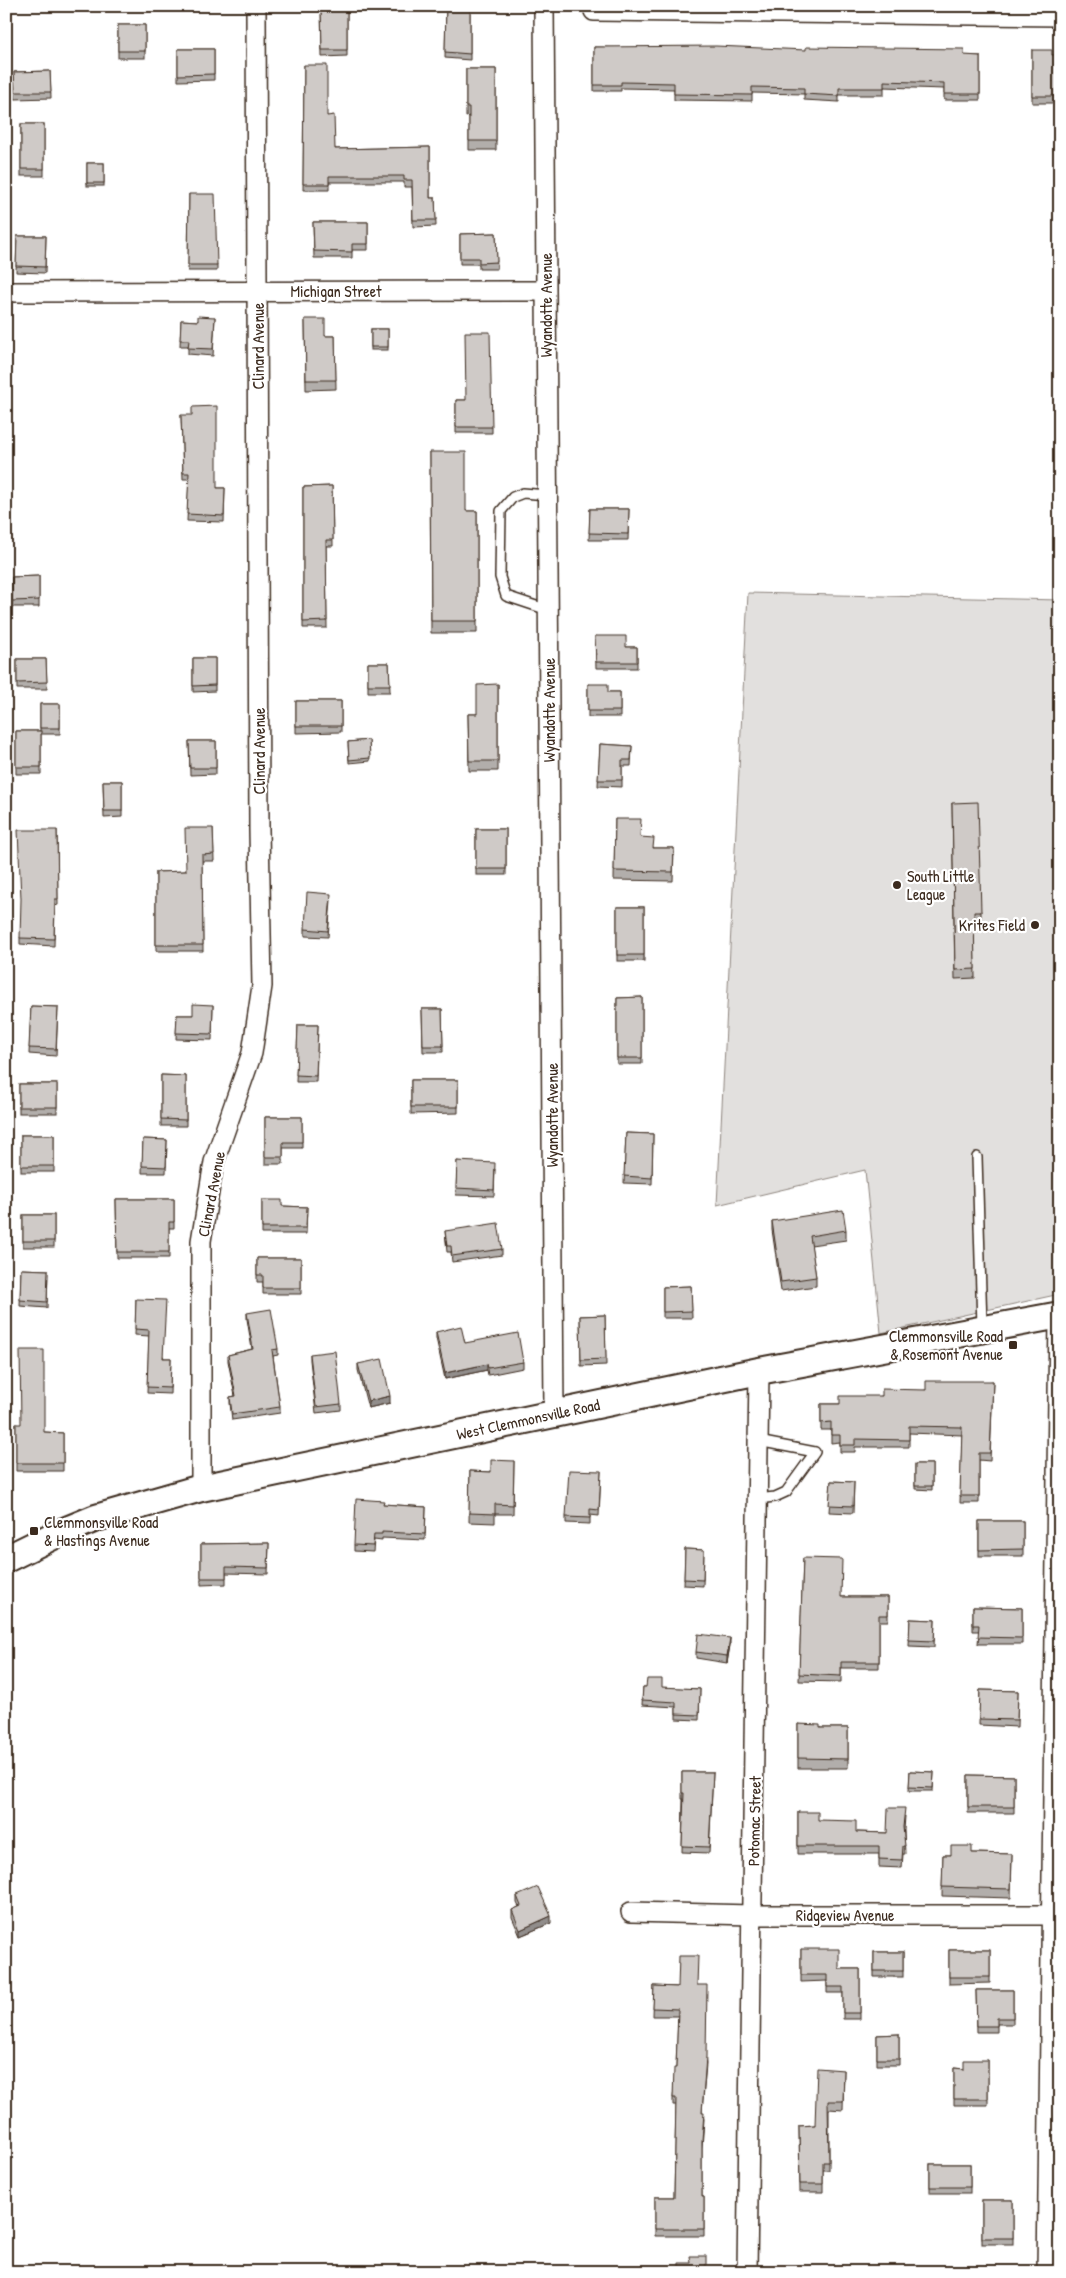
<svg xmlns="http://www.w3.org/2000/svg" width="1066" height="2278" font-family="'Patrick Hand',sans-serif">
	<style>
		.green { fill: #e2e0de; stroke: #8e857e }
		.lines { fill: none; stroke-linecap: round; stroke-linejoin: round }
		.lane-casing { stroke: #3b2a1e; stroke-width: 12 }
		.street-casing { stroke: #3b2a1e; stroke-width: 22 }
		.secondary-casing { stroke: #3b2a1e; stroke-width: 30 }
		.lane { stroke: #fff; stroke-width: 9 }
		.street { stroke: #fff; stroke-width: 19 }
		.secondary { stroke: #fff; stroke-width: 26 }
		.wall { fill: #b2aeab; stroke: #3b2a1e }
		.shaded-wall { fill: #918d8b; stroke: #3b2a1e }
		.building { fill: #cfcac7; stroke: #3b2a1e }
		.poi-dot { fill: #3b2a1e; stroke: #fff; stroke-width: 2 }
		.labels { text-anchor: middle; stroke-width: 4.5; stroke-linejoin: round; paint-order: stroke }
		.street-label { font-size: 16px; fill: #3b2a1e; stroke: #fff }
		.poi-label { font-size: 16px; fill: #3b2a1e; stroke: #fff; text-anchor: start }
	</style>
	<rect width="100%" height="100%" fill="#fff"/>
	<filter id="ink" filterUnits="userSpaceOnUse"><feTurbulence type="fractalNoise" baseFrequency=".02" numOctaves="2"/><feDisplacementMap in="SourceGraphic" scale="10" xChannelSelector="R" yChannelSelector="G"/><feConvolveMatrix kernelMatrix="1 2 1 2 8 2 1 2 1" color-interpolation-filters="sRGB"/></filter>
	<g filter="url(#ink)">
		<!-- green -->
		<path class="green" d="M748,593L1060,600V1294L881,1333L865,1170L717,1205Z"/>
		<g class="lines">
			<defs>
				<g id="lane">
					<path d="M547,495L523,493L513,497L501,511L500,577L506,596L548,610"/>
					<path d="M977,1157L982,1326"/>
					<path d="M757,1499L775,1497L786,1492L815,1452L758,1441"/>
				</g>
				<g id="street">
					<path d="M544,6L554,1413"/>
					<path d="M594,11L1060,16"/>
					<path d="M6,292L545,291"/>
					<path d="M201,1488V1241L214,1162L252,1053L262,986L259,830L256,6"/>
					<path d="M631,1912L752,1915H1060"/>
					<path d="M747,2272L759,1371"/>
					<path d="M1047,2272L1059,1316"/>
				</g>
				<path id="secondary" d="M6,1559L57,1534L96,1518L201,1488L759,1371L1060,1315"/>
			</defs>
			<!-- lane casing -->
			<use href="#lane" class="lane-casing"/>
			<!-- street casing -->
			<use href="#street" class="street-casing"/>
			<!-- secondary casing -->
			<use href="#secondary" class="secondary-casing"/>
			<!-- lane -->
			<use href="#lane" class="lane"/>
			<!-- street -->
			<use href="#street" class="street"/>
			<!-- secondary -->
			<use href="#secondary" class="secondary"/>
		</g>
		<!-- wall -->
		<g class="wall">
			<path d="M321,6H347V56L322,57Z"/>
			<path d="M446,6H470V60L445,58Z"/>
			<rect x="118" y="25" width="27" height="33"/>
			<path d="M594,47L980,56V100H944V89L884,87V95H839V102L804,100V94L752,93V101L674,100V89L621,88V91H594Z"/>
			<path d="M178,49H214V80L178,81Z"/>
			<path d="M1032,50L1052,55H1060V103H1032Z"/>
			<path d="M304,65L327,116L335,149L430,147V198H435L436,226L413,227L412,187H404V182H329V190H303Z"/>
			<path d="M466,69H496V150H469V116L466,117Z"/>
			<path d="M50,71L51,98L15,99L14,72Z"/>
			<rect x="21" y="124" width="23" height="52"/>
			<rect x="87" y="163" width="17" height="23"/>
			<path d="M189,194L217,265V271H188Z"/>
			<path d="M313,222H368V250H352V258H314Z"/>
			<path d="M496,233L497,269H479V264H460V234Z"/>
			<path d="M17,236H46L45,273L16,272Z"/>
			<path d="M215,317L213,356L188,354V346H180L181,320L198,321Z"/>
			<path d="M305,319L325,336H335L336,389L306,390Z"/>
			<rect x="371" y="329" width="17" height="21"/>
			<path d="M456,400H466L492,427V433H456Z"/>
			<path d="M181,415L217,488H225L224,522L187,521L189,479H183Z"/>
			<path d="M430,452L466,511H477V633H431Z"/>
			<path d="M332,486L333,546H326L327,628H303V487Z"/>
			<path d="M590,509H629L628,540H589Z"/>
			<path d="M39,576V607H12V577Z"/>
			<path d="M595,636L626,647H637V668H596Z"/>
			<path d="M193,658H215V691L193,692Z"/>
			<path d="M17,659H46L47,689H17Z"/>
			<path d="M368,663H389L390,692H368Z"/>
			<path d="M498,684V771H469L468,714H477Z"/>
			<path d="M588,684L608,692H620V717H588Z"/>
			<path d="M296,701H341V732L296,733Z"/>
			<path d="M40,704H60V734H41V774H16V731H40Z"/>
			<path d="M369,740L370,761L349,763L348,742Z"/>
			<path d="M189,741H216V774L190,775Z"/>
			<path d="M600,744L632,746L631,766H622V787L598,786Z"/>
			<path d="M103,781H122V817L104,818Z"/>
			<path d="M952,803L981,912V921H974L975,978L955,979Z"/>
			<path d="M615,819L654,848H674L673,881L614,880Z"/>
			<path d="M213,828L214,861H202L203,951H156V872L186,871Z"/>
			<rect x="476" y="829" width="30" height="46"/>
			<path d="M57,830L58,905L55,906L54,946L20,944V938Z"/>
			<path d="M331,900L328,937L305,936V929Z"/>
			<rect x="617" y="907" width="27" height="54"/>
			<path d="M642,997V1064H617V998Z"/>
			<path d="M213,1005L212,1040L176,1039L177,1015H193Z"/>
			<path d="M31,1006L58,1007L56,1056L29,1054Z"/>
			<path d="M422,1009H442L443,1052H423Z"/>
			<path d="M298,1025H318L316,1082H296Z"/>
			<path d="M161,1075L186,1076V1126H161Z"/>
			<path d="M411,1080H458V1113L411,1114Z"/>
			<rect x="19" y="1084" width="38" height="29"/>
			<path d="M265,1117H302V1148H283V1164H265Z"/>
			<path d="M626,1133L653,1134L652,1184L624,1183Z"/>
			<rect x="21" y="1135" width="33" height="37"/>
			<path d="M143,1139L167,1140L166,1173H142Z"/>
			<path d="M457,1161L495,1169L494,1196L456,1195Z"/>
			<path d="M116,1199H174V1228H169V1258H117Z"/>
			<path d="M262,1200L282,1206L307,1207L306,1234H262Z"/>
			<rect x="23" y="1215" width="31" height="32"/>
			<path d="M772,1221L846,1230V1240L811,1245L816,1277V1286L781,1291L772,1230Z"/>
			<path d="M445,1231L502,1249V1255L452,1262L451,1252H447Z"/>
			<path d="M257,1258H301V1294H263V1282H257Z"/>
			<path d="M21,1269L48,1270L47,1308L20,1306Z"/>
			<path d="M691,1286L692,1318H663V1287Z"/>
			<path d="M136,1299L164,1358H171L170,1394L147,1393L149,1336L135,1335Z"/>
			<path d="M247,1313L278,1349V1355L273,1356L280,1407V1413L232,1420L230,1403V1397L235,1396L228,1361V1355L252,1349L247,1319Z"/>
			<path d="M605,1315L606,1365L581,1366L580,1316Z"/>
			<path d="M436,1332L465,1343L523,1362V1368L488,1375L487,1370L445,1379L436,1338Z"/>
			<path d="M310,1354L341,1404V1410L316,1413L310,1360Z"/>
			<path d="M358,1364L390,1403L368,1408L358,1370Z"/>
			<path d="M993,1381L990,1461L979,1460V1503H960L962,1435L909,1433V1447H855V1452H840V1442L831,1443V1430H821V1404H840L882,1396Z"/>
			<path d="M16,1424L44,1432L63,1433V1471H16Z"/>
			<path d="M514,1461L513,1514H495V1523L469,1522L470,1471L491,1472Z"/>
			<path d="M915,1464H932V1490L915,1489Z"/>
			<path d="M601,1471L599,1516L590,1515V1524L566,1523V1517Z"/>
			<path d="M831,1481L854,1482L853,1513L829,1512Z"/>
			<path d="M383,1504L426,1507L425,1540L382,1538V1541L374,1540L373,1552L354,1551V1545Z"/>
			<rect x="979" y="1521" width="44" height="35"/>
			<path d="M269,1543L268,1574L226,1573V1584L201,1585V1544Z"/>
			<path d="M685,1549L704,1550L703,1586L684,1585Z"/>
			<path d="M803,1558L841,1597H888V1621H879V1668H841V1682L799,1681Z"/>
			<path d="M973,1607L1022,1608V1644H978L979,1631H973Z"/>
			<path d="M910,1619L935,1620L934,1647L909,1646Z"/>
			<path d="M730,1645L727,1663L696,1658V1652Z"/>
			<path d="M643,1687L700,1689L699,1720L676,1719V1707L642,1705Z"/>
			<path d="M980,1690L1018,1691L1017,1727L979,1725Z"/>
			<path d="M798,1724L820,1728H848V1768H798Z"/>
			<path d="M910,1771L934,1772L933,1791H909Z"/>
			<path d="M682,1772H713L709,1853L682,1852L683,1799H682Z"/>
			<path d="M968,1775L1014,1776V1813H968Z"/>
			<path d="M798,1812L818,1820L856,1832L887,1833L905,1816L904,1830L905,1854H903L902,1868L879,1867V1854H798Z"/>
			<path d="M972,1853L1012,1854L1011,1898L942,1896L943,1855H951Z"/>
			<path d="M517,1896L551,1923L520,1936L512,1917V1910L519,1907L517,1903Z"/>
			<path d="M801,1949L839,1969H860V2019H843V1993H827V1981L801,1982Z"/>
			<path d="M949,1950H990V1983L949,1984Z"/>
			<rect x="874" y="1952" width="29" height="25"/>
			<path d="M697,1985L706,2064L702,2112L704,2119L702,2148V2197H704V2236H655V2197H674L676,2105H673V2098L676,2068L678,2016H653L654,1986L678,1987Z"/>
			<path d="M976,1990H1013V2024H997V2032H977Z"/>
			<path d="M899,2034V2065H877V2035Z"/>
			<path d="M988,2060V2105H954V2068L964,2069Z"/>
			<path d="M844,2070L843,2110L829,2109V2170H823V2192H800L799,2126L815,2125Z"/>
			<rect x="930" y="2164" width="40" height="29"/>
			<rect x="982" y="2200" width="31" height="44"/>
		</g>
		<!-- shaded-wall -->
		<g class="shaded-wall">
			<path d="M487,1364V1370L445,1379V1373Z"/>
			<path d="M390,1396V1403L368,1408V1401Z"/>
			<path d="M730,1638V1645L727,1663V1656Z"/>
			<path d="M551,1916V1923L520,1936V1930Z"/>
		</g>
		<!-- building -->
		<g class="building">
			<path d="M321,6H347V50H322Z"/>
			<path d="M446,6H470V54L445,52Z"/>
			<rect x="118" y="25" width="27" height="26"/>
			<path d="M716,46L806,50V47L964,49V55L980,56V94H944V83L884,81V88H839V96L804,94V88L752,87V95L674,94V83L621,82V85H594V47Z"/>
			<path d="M178,49H214V74L178,75Z"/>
			<path d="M1032,50H1052V55H1060V96H1032Z"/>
			<path d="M304,65H327V116L334,115L335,149L430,147V198H435L436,220H413L412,180H404V176H329V184H303Z"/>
			<path d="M466,69H496V141H469V107H466Z"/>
			<path d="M50,71L51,92H15L14,72Z"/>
			<rect x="21" y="124" width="23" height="45"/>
			<rect x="87" y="163" width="17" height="20"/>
			<path d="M189,194H215L217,265H188Z"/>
			<path d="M313,222H368V244H352V252L314,251Z"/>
			<path d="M496,233L497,262L479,263V258H460V234Z"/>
			<path d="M17,236H46L45,267L16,266Z"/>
			<path d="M198,316L215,317L213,349L188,348L189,340H180L181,320L198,321Z"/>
			<path d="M305,319H325V336H335L336,380H306Z"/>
			<rect x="371" y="329" width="17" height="18"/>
			<path d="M465,332H490L492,427H456V400H466Z"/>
			<path d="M217,406V488H225L224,516L187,514L189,473H183L181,415H192V407Z"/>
			<path d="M430,452H466V511H477V621H431Z"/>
			<path d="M332,486L333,540H326L327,621L303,622V487Z"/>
			<path d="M590,509H629L628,534L589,533Z"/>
			<path d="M39,576V600L12,601V577Z"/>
			<path d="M595,636H626V647H637V662H596Z"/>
			<path d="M193,658H215V685L193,686Z"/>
			<path d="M17,659H46L47,682L17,683Z"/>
			<path d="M368,663H389L390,685H368Z"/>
			<path d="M498,684V761H469L468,714H477V685Z"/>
			<path d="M588,684H608V692H620V711H588Z"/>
			<rect x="296" y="701" width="45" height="25"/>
			<rect x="40" y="704" width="20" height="24"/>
			<rect x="16" y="731" width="25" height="36"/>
			<path d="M369,740L370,758L349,760L348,742Z"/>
			<path d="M189,741H216V768H190Z"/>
			<path d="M600,744L632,746L631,760H622V780H598Z"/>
			<path d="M103,781H122V811H104Z"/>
			<path d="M978,802L981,912H974L975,969L955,970L952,803Z"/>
			<path d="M615,819H641L640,837L654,838L653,848H674L673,872L614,871Z"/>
			<path d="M185,828H213L214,854L202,855L203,945H156V872L186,871Z"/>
			<rect x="476" y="829" width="30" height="40"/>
			<path d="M18,830H57L58,899H55L54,939L20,938L21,899Z"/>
			<path d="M307,892L331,894L328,931L305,929Z"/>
			<rect x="617" y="907" width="27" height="48"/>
			<path d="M642,997V1058H617V998Z"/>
			<path d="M193,1004L213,1005L212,1034L176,1033L177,1015H193Z"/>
			<path d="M31,1006L58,1007L56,1049L29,1048Z"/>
			<path d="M422,1009H442L443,1046H423Z"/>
			<path d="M298,1025H318L316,1076L296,1075Z"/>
			<path d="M161,1075L186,1076V1120L161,1119Z"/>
			<rect x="411" y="1080" width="47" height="27"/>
			<rect x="19" y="1084" width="38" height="23"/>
			<path d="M265,1117H302V1142H283V1157H265Z"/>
			<path d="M626,1133L653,1134L652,1178L624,1176Z"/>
			<rect x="21" y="1135" width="33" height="31"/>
			<path d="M143,1139L167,1140L166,1167L142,1166Z"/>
			<path d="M457,1161L495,1163L494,1190L456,1188Z"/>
			<path d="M116,1199H174V1222H169V1252H117Z"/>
			<path d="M262,1200H282V1206L307,1207L306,1228H262Z"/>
			<path d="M843,1210L846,1230L810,1236L816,1277L781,1282L772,1221Z"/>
			<rect x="23" y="1215" width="31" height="26"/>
			<path d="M498,1223L502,1249L452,1256L451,1246H447L445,1231Z"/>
			<path d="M257,1258H301V1288H263V1275H257Z"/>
			<path d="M21,1269L48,1270L47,1302L20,1300Z"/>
			<path d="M691,1286L692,1311L663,1312V1287Z"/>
			<path d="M136,1299L166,1300L163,1358H171L170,1388L147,1387L149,1330L135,1329Z"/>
			<path d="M271,1309L278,1349L272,1350L280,1407L232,1414L230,1397L236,1396L228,1355L253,1349L247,1313Z"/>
			<path d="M605,1315L606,1359L581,1360L580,1316Z"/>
			<path d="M461,1326L465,1343L518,1333L523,1362L488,1368L487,1364L445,1373L436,1332Z"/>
			<path d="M20,1350H44V1432L63,1433V1463H16V1424H21Z"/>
			<path d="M335,1351L341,1404L316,1407L310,1354Z"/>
			<path d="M382,1359L390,1396L368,1401L358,1364Z"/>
			<path d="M926,1381H993L990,1453H979V1496H960L962,1427L909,1426V1440L855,1439V1445H840V1435H831V1422L821,1423V1404H840V1396H882V1389L926,1390Z"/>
			<path d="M491,1460L514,1461L513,1505L495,1504V1514L469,1513L470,1471L491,1472Z"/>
			<rect x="915" y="1464" width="17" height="22"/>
			<path d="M569,1470L601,1471L599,1510L590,1509V1518L566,1517Z"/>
			<path d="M831,1481L854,1482L853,1506L829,1505Z"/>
			<path d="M356,1499L384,1501L383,1504L426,1507L425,1534L382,1532V1534H374L373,1546L354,1545Z"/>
			<path d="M979,1521H1023V1549L979,1550Z"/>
			<path d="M269,1543L268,1568L226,1567V1578H201V1544Z"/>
			<path d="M685,1549L704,1550L703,1580L684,1579Z"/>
			<path d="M803,1558L842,1559L841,1597H888V1615H879V1662H841V1676L799,1674Z"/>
			<path d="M973,1607L1022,1608V1638L978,1637L979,1625H973Z"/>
			<path d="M910,1619L935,1620L934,1641L909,1640Z"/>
			<path d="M698,1634L730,1638L727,1656L696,1652Z"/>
			<path d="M647,1679H662V1687L700,1689L699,1715L676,1714V1702L642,1700L643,1687H646Z"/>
			<path d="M980,1690L1018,1691L1017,1720L979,1719Z"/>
			<path d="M798,1724L820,1725V1728H848V1759L798,1758Z"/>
			<path d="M910,1771L934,1772L933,1788L909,1787Z"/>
			<path d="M682,1772H713L709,1847L682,1846L684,1793H682Z"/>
			<path d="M968,1775L1014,1776V1807H968Z"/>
			<path d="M888,1808H905L903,1827L905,1846H903L902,1860L879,1859V1846H798V1812H818V1820L856,1821V1832L887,1833Z"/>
			<path d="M951,1846H972V1853L1012,1854L1011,1889L942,1887L943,1855H951Z"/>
			<path d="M538,1887L551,1916L520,1930L512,1910L521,1906L517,1896Z"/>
			<path d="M801,1949H839V1969H860V2013H843V1987H827V1975H801Z"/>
			<rect x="949" y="1950" width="41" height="27"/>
			<rect x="874" y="1952" width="29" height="19"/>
			<path d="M679,1956H698L697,1985H707L706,2057L702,2112H704L702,2142V2197H704V2229H655V2197H674L676,2098H673L674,2068H676L678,2009L653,2008L654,1986L678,1987Z"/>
			<path d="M976,1990H1013V2018H997V2026H977Z"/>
			<path d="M899,2034V2059H877V2035Z"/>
			<path d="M964,2060H988V2099H954V2068L964,2069Z"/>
			<path d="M817,2068L844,2070L843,2101H828L829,2162H823V2184H800L799,2126L815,2125Z"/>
			<rect x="930" y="2164" width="40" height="23"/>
			<rect x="982" y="2200" width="31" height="38"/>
			<path d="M690,2256H706V2272H679V2263H691Z"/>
		</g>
	</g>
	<!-- markers -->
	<g class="poi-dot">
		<circle cx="897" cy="885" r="5"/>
		<circle cx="1035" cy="925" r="5"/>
		<rect x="1008" y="1340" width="10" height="10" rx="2.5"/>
		<rect x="29" y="1526" width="10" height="10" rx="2.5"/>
	</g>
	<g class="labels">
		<!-- street labels -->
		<g class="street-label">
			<text x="336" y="297">Michigan Street</text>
			<text transform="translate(546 305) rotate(-90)" y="6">Wyandotte Avenue</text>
			<text transform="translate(258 346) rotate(-90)" y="6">Clinard Avenue</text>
			<text transform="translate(549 710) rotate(-90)" y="6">Wyandotte Avenue</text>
			<text transform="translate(259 751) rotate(-90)" y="6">Clinard Avenue</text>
			<text transform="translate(552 1115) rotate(-90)" y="6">Wyandotte Avenue</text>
			<text transform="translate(211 1194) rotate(-79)" y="6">Clinard Avenue</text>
			<text transform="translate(528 1419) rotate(-12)" y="6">West Clemmonsville Road</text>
			<text transform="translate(754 1821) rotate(-89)" y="6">Potomac Street</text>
			<text x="845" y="1921">Ridgeview Avenue</text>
		</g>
		<!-- poi labels -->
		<g class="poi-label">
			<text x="907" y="882">South Little<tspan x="907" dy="18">League</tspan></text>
			<text x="1025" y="931" text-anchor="end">Krites Field</text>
			<text x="1003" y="1342" text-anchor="end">Clemmonsville Road<tspan x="1003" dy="18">&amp; Rosemont Avenue</tspan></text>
			<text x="44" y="1528">Clemmonsville Road<tspan x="44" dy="18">&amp; Hastings Avenue</tspan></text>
		</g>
	</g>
	<!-- margin -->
	<rect width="1066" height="2278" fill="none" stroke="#fff" stroke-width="25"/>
	<rect x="12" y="12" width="1041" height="2253" fill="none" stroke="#3b2a1e" stroke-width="2" filter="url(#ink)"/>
</svg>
